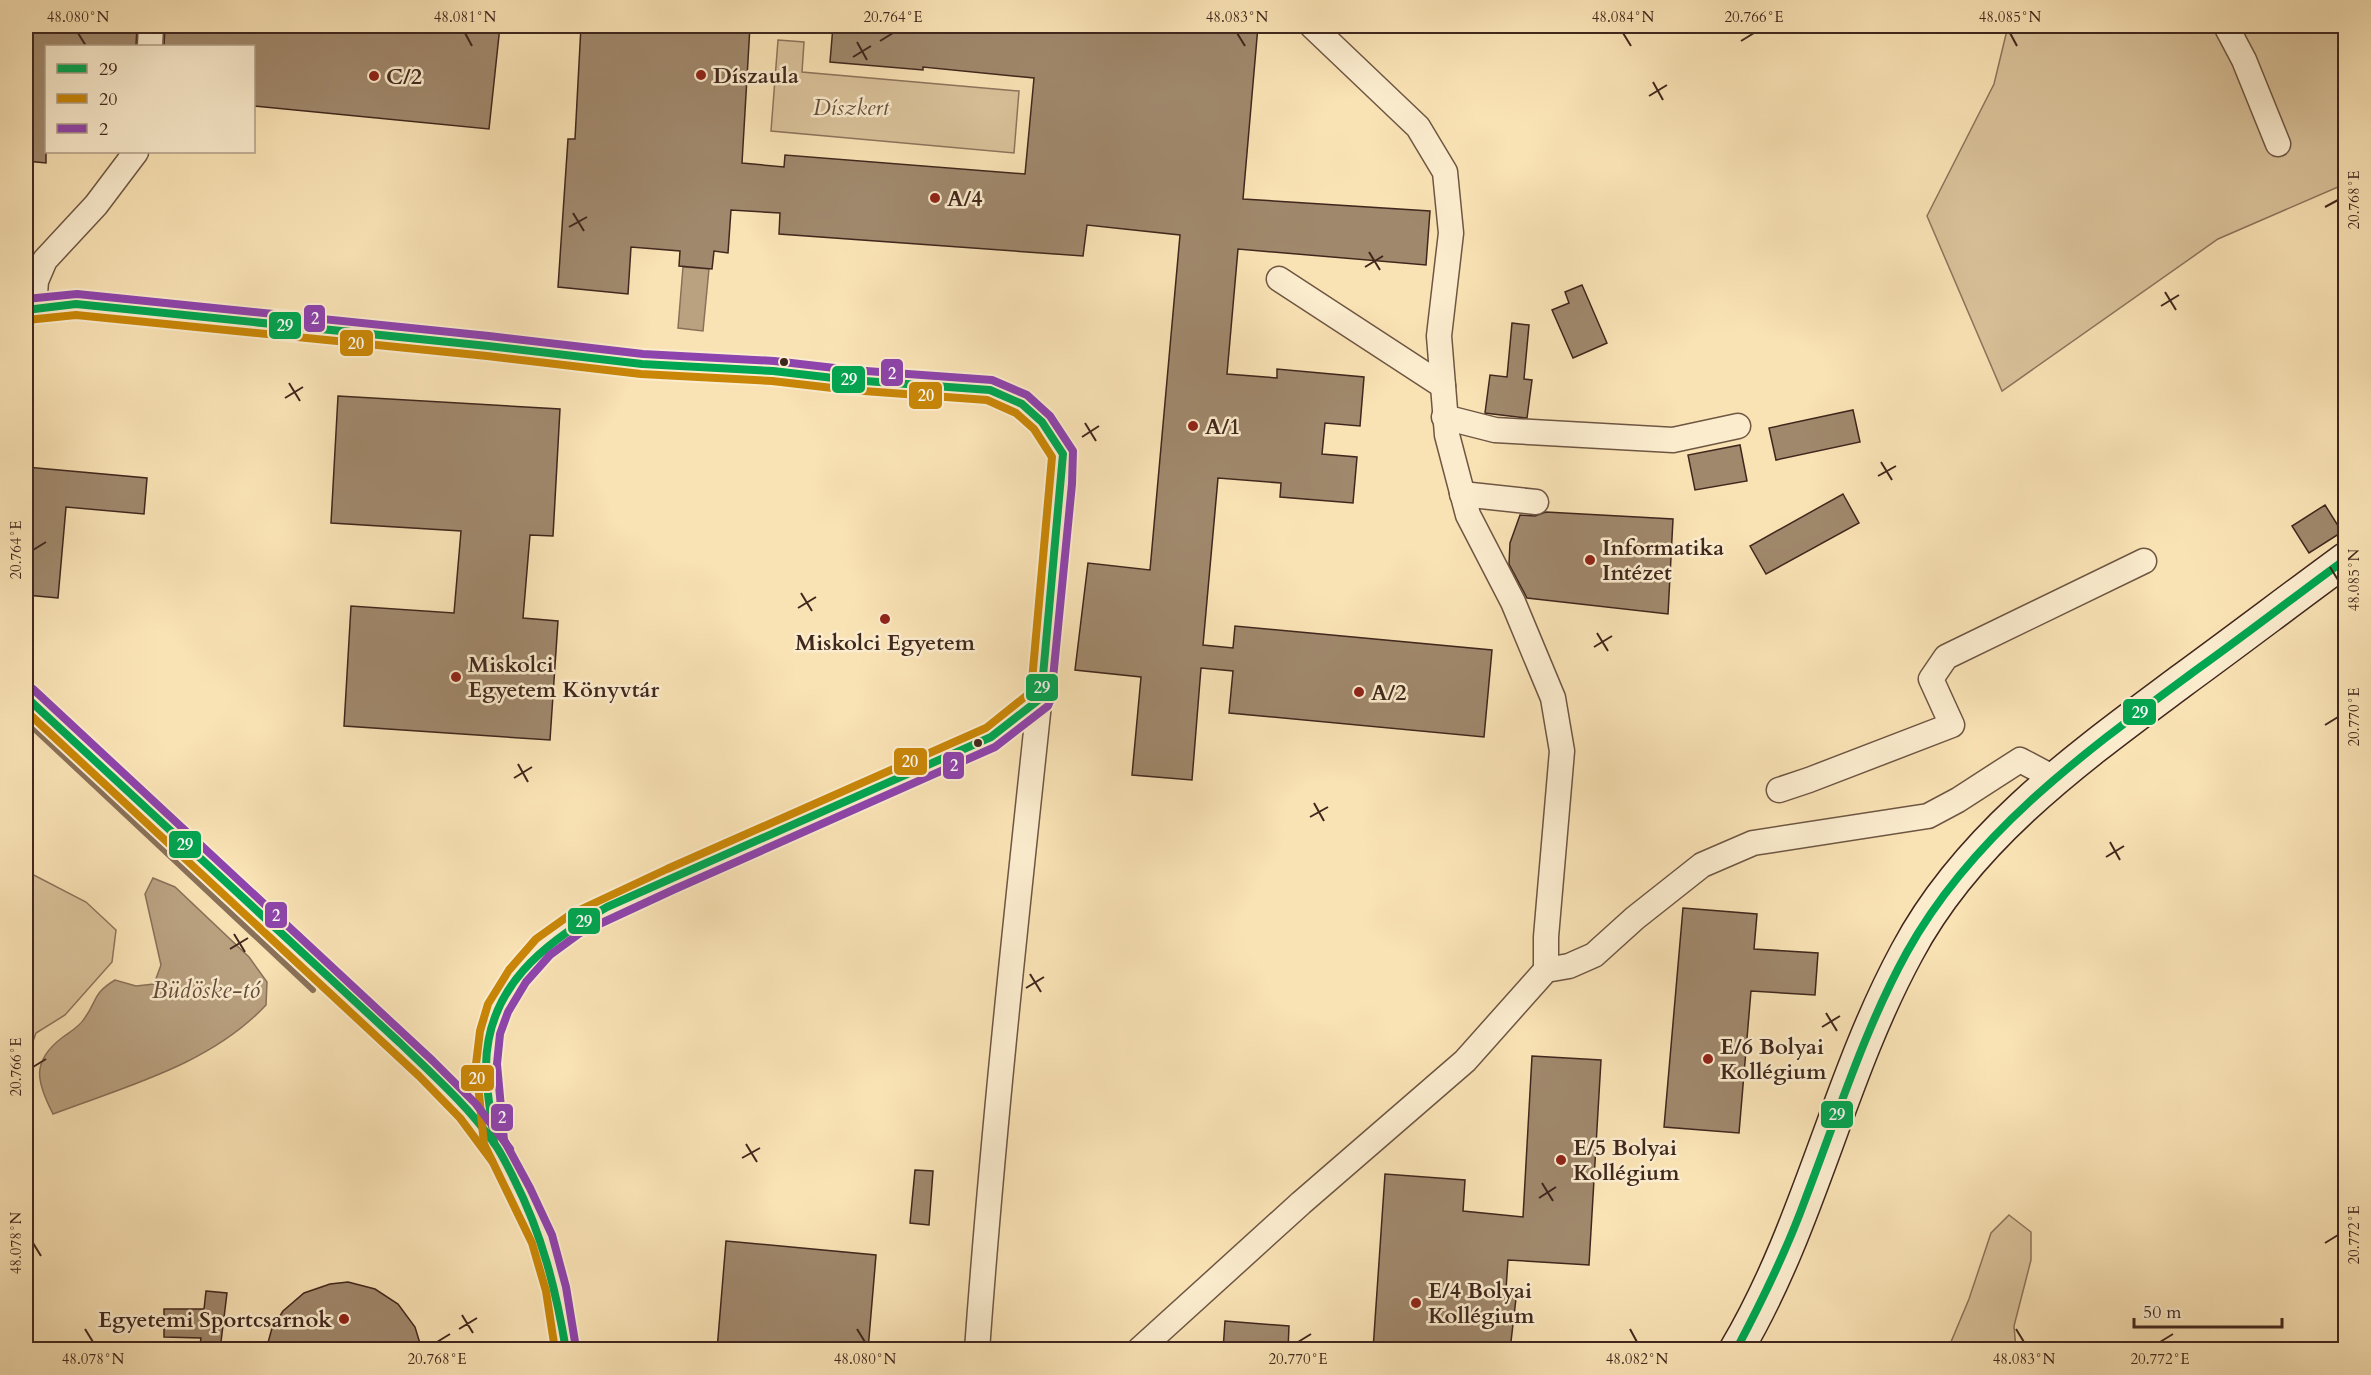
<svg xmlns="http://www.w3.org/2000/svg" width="2371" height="1375" font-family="Cardo,serif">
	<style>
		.green { fill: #dac29a; stroke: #8d745c; stroke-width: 1.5 }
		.water { fill: #baa281; stroke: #897159; stroke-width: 1.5 }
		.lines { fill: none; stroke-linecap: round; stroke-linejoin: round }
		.stream { stroke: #897159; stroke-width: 6 }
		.building { fill: #a0886c; stroke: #40271d; stroke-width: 1.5 }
		.minor-casing { stroke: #6e5643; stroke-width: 27 }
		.secondary-casing { stroke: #40271d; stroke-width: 36 }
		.minor { stroke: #fbecce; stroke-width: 24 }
		.secondary { stroke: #fbecce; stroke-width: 33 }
		.bus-1-casing { stroke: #fbecce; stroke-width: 12 }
		.bus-2-casing { stroke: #fbecce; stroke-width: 12 }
		.bus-3-casing { stroke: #fbecce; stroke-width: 12 }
		.bus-1 { stroke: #00a651; stroke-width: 8 }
		.bus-2 { stroke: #c98607; stroke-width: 8 }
		.bus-3 { stroke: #8e44ad; stroke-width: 8 }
		.ticks { fill: none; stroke: #40271d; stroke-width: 2 }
		.poi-dot { fill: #8f2418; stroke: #fbecce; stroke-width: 2 }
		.bus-dot { fill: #40271d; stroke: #fbecce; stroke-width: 2 }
		.labels { text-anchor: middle; stroke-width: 5; stroke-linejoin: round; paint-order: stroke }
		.poi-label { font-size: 22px; font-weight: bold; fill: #40271d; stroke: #fbecce; text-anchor: start }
		.park-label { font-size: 22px; font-style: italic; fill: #664e3c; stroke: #fbecce }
		.water-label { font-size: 24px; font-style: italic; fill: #654c3b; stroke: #fbecce }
		.line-badge { stroke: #fbecce; stroke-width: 2 }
		.badge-label { font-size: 16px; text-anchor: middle; font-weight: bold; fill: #fff }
		.neatline { fill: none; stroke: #40271d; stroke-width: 2 }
		.ticks-label { font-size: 15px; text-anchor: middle; fill: #40271d }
	</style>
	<rect width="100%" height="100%" fill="#f9e2b4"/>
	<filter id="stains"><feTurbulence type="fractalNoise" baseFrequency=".00333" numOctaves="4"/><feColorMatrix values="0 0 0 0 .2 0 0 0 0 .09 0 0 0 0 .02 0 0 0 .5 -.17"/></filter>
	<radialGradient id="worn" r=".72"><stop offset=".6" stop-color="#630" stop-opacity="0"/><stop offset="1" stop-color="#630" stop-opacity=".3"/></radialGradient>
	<!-- green -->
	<g class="green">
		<path d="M2008,26H2345V184L2218,239L2002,391L1927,216L1994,84Z"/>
		<path d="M778,40L804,42L802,72L1019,91L1014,153L771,131Z"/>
		<path d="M26,871L86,902L116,930L112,962L65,1015L36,1033L26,1060Z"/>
		<path d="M2009,1215L2031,1232V1260L2014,1326L2016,1349H1948L1969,1299L1991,1233Z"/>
	</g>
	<!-- water -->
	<g class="water">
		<path d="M683,267L709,269L703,331L678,328Z"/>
		<path d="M153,878L175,887L249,957L267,982L266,1005C211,1064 127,1086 53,1114C36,1081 31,1061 63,1037C70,1032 80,1026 84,1019C98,1000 92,994 115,980L136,986L154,984L161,965L145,894Z"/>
	</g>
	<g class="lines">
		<!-- stream -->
		<path class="stream" d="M27,722L313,990"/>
	</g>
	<!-- building -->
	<g class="building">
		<path d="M26,26H137L136,46H46V163L26,161Z"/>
		<path d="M165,26H500L489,129L254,106V46H164Z"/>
		<path d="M581,26H750L742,163L784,167L785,155L1025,174L1034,78L923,67V70L830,62L833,26H1258L1243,199L1430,211L1426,265L1238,249L1227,374L1277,378V369L1364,377L1360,426L1325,423L1322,454L1357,457L1353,503L1280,497L1281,483L1218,478L1203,645L1233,648L1235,626L1492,650L1484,737L1229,713L1233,671L1201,668L1192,780L1132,775L1141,677L1075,670L1088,563L1150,570L1180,235L1087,225L1083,256L779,234L780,213L731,210L728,253L714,251L712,269L679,266L680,251L631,247L628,294L558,287L568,139H575Z"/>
		<path d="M1582,285L1607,343L1573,358L1552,310L1569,303L1565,292Z"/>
		<path d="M1512,323L1529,325L1524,379L1532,380L1527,418L1485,413L1490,375L1507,377Z"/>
		<path d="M338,396L560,409L553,536L530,535L523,618L558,621L550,740L344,726L351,606L454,613L461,531L331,523Z"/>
		<path d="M1853,410L1860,442L1776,460L1769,428Z"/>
		<path d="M1740,445L1747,481L1695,490L1688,455Z"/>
		<path d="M26,467L147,478L144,514L66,507L58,598L26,595Z"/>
		<path d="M1843,494L1859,523L1766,574L1750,546Z"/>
		<path d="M2325,505L2342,532L2309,553L2292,526Z"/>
		<path d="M1546,512L1673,519L1668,614L1527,598L1509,564L1510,543L1520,515L1535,516Z"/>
		<path d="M1683,908L1757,914L1754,949L1818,953L1815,995L1751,991L1739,1133L1664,1127Z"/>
		<path d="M1532,1056L1601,1060L1589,1265L1508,1260L1506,1289L1517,1290L1510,1350H1373L1385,1174L1465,1180L1463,1211L1523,1217Z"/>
		<path d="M915,1170L933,1171L929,1225L910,1223Z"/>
		<path d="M726,1241L876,1255L868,1350H717Z"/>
		<path d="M348,1282L375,1289L398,1304L415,1327L422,1350H266L272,1328L283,1311L304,1293L330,1284Z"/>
		<path d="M206,1291L227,1293L220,1350H199L201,1338L164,1337V1309H204Z"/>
		<path d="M1225,1321L1289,1326L1288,1350H1223Z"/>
	</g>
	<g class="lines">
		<defs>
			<g id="minor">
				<path d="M1312,26L1418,127L1445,172L1451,233L1439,336L1447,435L1468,515L1513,602L1553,698L1562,751L1546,937V970"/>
				<path d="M2226,26L2244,60L2278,144"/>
				<path d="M150,46L151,26"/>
				<path d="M1279,279L1443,386"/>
				<path d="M34,307L36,281L45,260L96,205L136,152"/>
				<path d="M26,310L76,304L488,346L642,364L773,371L851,380L990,390L1022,404L1042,422L1063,454L1062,483C1033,772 998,1060 977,1350"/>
				<path d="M1444,417L1495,430L1673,440L1738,426"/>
				<path d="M1462,494L1536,502"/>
				<path d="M26,697L400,1043C432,1074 468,1106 494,1143C501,1153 506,1165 512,1176C544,1235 555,1283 566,1350"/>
				<path d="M1779,790L1809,780L1952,725L1931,679L1946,657L2144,561"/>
				<path d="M494,1143C492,1118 487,1092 486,1066C484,989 546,939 607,907L991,737L1041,698"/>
				<path d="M1139,1350L1301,1203L1465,1061L1546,970L1569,966L1594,955L1635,918L1702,865L1753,843L1928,816L1958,800L2020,760L2054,778"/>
			</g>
			<path id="secondary" d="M1736,1350C1810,1225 1838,1079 1907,952C1968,837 2078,758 2180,682C2235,642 2290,600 2346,559"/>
		</defs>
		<!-- minor casing -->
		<use href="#minor" class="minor-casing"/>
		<!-- secondary casing -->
		<use href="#secondary" class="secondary-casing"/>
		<!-- minor -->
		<use href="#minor" class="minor"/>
		<!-- secondary -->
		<use href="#secondary" class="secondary"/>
		<defs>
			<g id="bus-1">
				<path d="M26,310L76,304L488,346L642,364L773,371L851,380L990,390L1022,404L1042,422L1063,454L1041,698L991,737L607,907C544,943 487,987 486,1066C486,1091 492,1117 494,1143"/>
				<path d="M26,697L400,1043C433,1075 468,1106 494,1143C502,1154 508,1167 514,1179C542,1234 556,1290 566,1350"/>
				<path d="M1736,1350C1762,1301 1786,1252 1805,1200C1837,1117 1864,1030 1907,952C1973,833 2085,752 2192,673C2244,636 2294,597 2346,559"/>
			</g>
			<g id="bus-2">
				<path d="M27,320L76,315L487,356L641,374L772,381L850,390L987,400L1016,413L1034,429L1052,457L1031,692L986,728L667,869L571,914L536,939L509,970L488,1004L480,1031L476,1064L484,1144L532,1243L546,1291L555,1350"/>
				<path d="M26,711L419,1076L460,1118L492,1161"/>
			</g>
			<g id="bus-3">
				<path d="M26,299L77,294L489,336L643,354L774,361L852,370L992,380L1027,395L1050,416L1073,451L1072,484L1051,699L1048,706L995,747L675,889L580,933L550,955L526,982L508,1012L500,1034L497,1064L504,1140L530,1188L552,1235L566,1287L576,1348"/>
				<path d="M33,689L433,1061L476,1104L510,1149"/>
			</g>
		</defs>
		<!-- bus-1 casing -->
		<use href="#bus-1" class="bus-1-casing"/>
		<!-- bus-2 casing -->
		<use href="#bus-2" class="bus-2-casing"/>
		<!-- bus-3 casing -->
		<use href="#bus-3" class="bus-3-casing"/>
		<!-- bus-1 -->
		<use href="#bus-1" class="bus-1"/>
		<!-- bus-2 -->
		<use href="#bus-2" class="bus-2"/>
		<!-- bus-3 -->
		<use href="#bus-3" class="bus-3"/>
	</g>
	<!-- ticks -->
	<path class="ticks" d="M78,33L86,46M465,33L472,46M1237,33L1245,46M1623,33L1631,46M2010,33L2017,46M880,41L893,33M1741,41L1754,33M857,42L867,60M853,57L871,46M1653,82L1663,100M1649,96L1667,85M2325,207L2338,200M573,213L584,231M569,227L587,217M1369,252L1380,270M1365,267L1383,256M2165,292L2176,310M2161,306L2179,295M289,383L300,401M285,398L303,387M1085,423L1096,441M1082,437L1099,426M1881,462L1892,480M1878,476L1896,466M33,550L46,542M2330,567L2338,580M801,593L812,611M798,608L816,597M1597,633L1608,651M1594,647L1612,636M2325,725L2338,717M518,764L528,782M514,778L532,767M1314,803L1324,821M1310,817L1328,807M2110,842L2120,860M2106,857L2124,846M234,934L245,952M230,949L248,938M1030,974L1041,992M1026,988L1044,977M1826,1013L1837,1031M1822,1027L1840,1016M33,1067L46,1059M746,1144L757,1162M742,1158L760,1148M1542,1183L1553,1201M1539,1198L1556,1187M33,1243L41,1256M2325,1243L2338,1235M462,1315L473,1333M85,1329L93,1342M459,1329L477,1318M857,1329L865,1342M1630,1329L1637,1342M2016,1329L2024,1342M437,1342L450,1334M1298,1342L1311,1334M2160,1342L2173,1334"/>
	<!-- markers -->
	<g class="poi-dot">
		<circle cx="701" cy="75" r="6"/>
		<circle cx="374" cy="76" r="6"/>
		<circle cx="935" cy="198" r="6"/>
		<circle cx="1193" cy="426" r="6"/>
		<circle cx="1590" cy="560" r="6"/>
		<circle cx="885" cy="619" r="6"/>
		<circle cx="456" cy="677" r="6"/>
		<circle cx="1359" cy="692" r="6"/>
		<circle cx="1708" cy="1059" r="6"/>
		<circle cx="1561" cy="1160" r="6"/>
		<circle cx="1416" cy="1303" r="6"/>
		<circle cx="344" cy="1319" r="6"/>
	</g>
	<g class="bus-dot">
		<circle cx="784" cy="362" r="5"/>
		<circle cx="978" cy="743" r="5"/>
	</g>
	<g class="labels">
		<!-- poi labels -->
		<g class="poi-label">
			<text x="713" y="83">Díszaula</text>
			<text x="386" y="84">C/2</text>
			<text x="947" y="206">A/4</text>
			<text x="1205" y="434">A/1</text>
			<text x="1602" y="555">Informatika<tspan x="1602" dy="25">Intézet</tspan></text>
			<text x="885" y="650" text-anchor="middle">Miskolci Egyetem</text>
			<text x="468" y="672">Miskolci<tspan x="468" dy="25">Egyetem Könyvtár</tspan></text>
			<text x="1371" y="700">A/2</text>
			<text x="1720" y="1054">E/6 Bolyai<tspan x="1720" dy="25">Kollégium</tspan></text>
			<text x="1573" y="1155">E/5 Bolyai<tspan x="1573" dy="25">Kollégium</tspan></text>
			<text x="1428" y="1298">E/4 Bolyai<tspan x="1428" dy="25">Kollégium</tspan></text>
			<text x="332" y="1327" text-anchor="end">Egyetemi Sportcsarnok</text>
		</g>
		<!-- park labels -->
		<g class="park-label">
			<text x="851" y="115">Díszkert</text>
		</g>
		<!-- water labels -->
		<g class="water-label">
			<text x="206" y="998">Büdöske-tó</text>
		</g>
	</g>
	<g class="line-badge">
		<rect x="303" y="304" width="23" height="29" rx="6" fill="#8e44ad"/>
		<rect x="268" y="311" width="34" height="29" rx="6" fill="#00a651"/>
		<rect x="339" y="329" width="35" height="28" rx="6" fill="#c98607"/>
		<rect x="880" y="358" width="24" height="29" rx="6" fill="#8e44ad"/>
		<rect x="831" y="365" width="35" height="29" rx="6" fill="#00a651"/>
		<rect x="908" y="381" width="35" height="29" rx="6" fill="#c98607"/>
		<rect x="1025" y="673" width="34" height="29" rx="6" fill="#00a651"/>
		<rect x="2122" y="698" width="35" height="28" rx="6" fill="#00a651"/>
		<rect x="893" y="747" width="35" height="29" rx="6" fill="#c98607"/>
		<rect x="942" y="751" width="23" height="29" rx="6" fill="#8e44ad"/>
		<rect x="168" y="830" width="34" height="29" rx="6" fill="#00a651"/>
		<rect x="264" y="901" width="24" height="28" rx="6" fill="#8e44ad"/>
		<rect x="567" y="907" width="34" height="28" rx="6" fill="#00a651"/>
		<rect x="460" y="1064" width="35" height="28" rx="6" fill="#c98607"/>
		<rect x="1820" y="1100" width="34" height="29" rx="6" fill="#00a651"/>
		<rect x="490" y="1103" width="24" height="29" rx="6" fill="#8e44ad"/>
	</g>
	<g class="badge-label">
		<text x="315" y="324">2</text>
		<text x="285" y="331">29</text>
		<text x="356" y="349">20</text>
		<text x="892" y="379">2</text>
		<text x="849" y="385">29</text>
		<text x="926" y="401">20</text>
		<text x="1042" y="693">29</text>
		<text x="2140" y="718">29</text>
		<text x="910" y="767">20</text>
		<text x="954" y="771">2</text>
		<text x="185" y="850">29</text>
		<text x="276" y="921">2</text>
		<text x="584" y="927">29</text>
		<text x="477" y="1084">20</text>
		<text x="1837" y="1120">29</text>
		<text x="502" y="1123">2</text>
	</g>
	<!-- margin -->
	<rect width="2371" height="1375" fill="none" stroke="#f9e2b4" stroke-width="66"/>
	<!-- legend -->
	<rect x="45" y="45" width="210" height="108" fill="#fbecce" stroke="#b09d87" stroke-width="1.5"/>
	<rect x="57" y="64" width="30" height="9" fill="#00a651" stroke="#b09d87" stroke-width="1.5"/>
	<text x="99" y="75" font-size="18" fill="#40271d">29</text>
	<rect x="57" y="94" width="30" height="9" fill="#c98607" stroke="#b09d87" stroke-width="1.5"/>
	<text x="99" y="105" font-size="18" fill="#40271d">20</text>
	<rect x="57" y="124" width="30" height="9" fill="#8e44ad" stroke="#b09d87" stroke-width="1.5"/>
	<text x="99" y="135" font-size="18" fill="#40271d">2</text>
	<!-- scale -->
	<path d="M2134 1318v9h148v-9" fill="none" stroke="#40271d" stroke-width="3"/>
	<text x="2143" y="1318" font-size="18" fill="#40271d" stroke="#fbecce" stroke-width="4.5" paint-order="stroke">50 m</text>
	<rect x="33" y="33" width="2305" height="1309" class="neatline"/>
	<g class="ticks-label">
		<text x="78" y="22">48.080°N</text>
		<text x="465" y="22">48.081°N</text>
		<text x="893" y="22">20.764°E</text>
		<text x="1237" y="22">48.083°N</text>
		<text x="1623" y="22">48.084°N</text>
		<text x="1754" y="22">20.766°E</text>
		<text x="2010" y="22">48.085°N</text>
		<text transform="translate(2354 200) rotate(-90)" y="5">20.768°E</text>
		<text transform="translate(16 550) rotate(-90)" y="5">20.764°E</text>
		<text transform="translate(2354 580) rotate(-90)" y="5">48.085°N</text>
		<text transform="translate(2354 717) rotate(-90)" y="5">20.770°E</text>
		<text transform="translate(16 1067) rotate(-90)" y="5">20.766°E</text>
		<text transform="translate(2354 1235) rotate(-90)" y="5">20.772°E</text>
		<text transform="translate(16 1243) rotate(-90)" y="5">48.078°N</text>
		<text x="93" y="1364">48.078°N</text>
		<text x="437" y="1364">20.768°E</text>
		<text x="865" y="1364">48.080°N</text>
		<text x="1298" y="1364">20.770°E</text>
		<text x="1637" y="1364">48.082°N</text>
		<text x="2024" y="1364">48.083°N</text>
		<text x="2160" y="1364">20.772°E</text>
	</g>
	<rect width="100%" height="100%" filter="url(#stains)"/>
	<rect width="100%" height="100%" fill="url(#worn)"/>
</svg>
